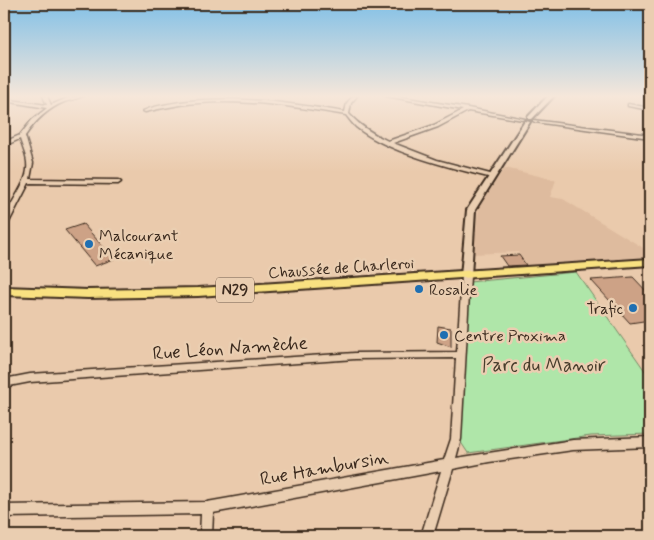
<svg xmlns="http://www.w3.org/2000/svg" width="654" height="540" font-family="Mynerve,sans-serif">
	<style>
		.built { fill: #debb9e }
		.green { fill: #afe6a9; stroke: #758864 }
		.building { fill: #cda286; stroke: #3b2a1e }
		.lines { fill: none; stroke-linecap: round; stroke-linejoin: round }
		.street-casing { stroke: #3b2a1e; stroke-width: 3 }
		.secondary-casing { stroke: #3b2a1e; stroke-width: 4 }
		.primary-casing { stroke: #3b2a1e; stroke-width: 4 }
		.street { fill: #eaceb1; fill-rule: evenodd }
		.secondary { fill: #eaceb1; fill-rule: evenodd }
		.primary { fill: #f9e181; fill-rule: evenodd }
		.poi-dot { fill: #1f6fb2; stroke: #eaceb1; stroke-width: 2 }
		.labels { text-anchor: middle; stroke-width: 5; stroke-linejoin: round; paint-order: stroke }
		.shield { fill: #eaceb1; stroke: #705b4a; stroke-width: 1 }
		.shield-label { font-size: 15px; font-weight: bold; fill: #3b2a1e }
		.poi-label { font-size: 16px; fill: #3b2a1e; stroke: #eaceb1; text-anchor: start }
		.street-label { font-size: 16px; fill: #3b2a1e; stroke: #eaceb1 }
		.near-street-label { font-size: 19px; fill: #3b2a1e; stroke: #eaceb1 }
		.near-park-label { font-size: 19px; fill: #473d2c; stroke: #eaceb1 }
	</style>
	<rect width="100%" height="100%" fill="#eacaac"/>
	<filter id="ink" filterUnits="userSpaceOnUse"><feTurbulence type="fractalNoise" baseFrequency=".02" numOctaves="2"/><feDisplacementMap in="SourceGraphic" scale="10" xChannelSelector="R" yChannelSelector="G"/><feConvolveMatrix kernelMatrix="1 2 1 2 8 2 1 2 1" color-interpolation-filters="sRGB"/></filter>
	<g filter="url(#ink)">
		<!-- built -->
		<path class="built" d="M505,168L556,180L550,197L563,199L650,252V257L527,265L518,252L473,254L479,206Z"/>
		<!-- green -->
		<path class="green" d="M576,272L650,378V434L591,436L468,453L460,441L469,282Z"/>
		<!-- building -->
		<g class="building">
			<path d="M83,224L114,259L95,266L65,230Z"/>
			<path d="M519,255L526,265L507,266L500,256Z"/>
			<path d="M633,277L650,295V320L630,323L591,280Z"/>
			<path d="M438,326L451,328V347L437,342Z"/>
		</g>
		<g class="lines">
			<defs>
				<g id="street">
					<path d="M43,96H47L51,105L70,97L83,96C77,99 70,100 64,102C47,109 35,121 25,136L33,163L30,179L118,180L121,182L118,184L29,183L7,226L4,228C4,204 30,186 27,162C26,154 22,146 20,139L4,146V142L20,135L32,120L47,108L4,101V99L47,105Z"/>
					<path d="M353,96H357L351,103L349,114C361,127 373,134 388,141L434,125L463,110L386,96H396L468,108L525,119L523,120L468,111L438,127L393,143L437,160L494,175V177L492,178C452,168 388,153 356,127C352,123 349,119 346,115C297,107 248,99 199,103C180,104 163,108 145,112L143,111C153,106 168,104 180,102C236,95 290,103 345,112L347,103Z"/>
					<path d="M628,104L650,108V110L628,106Z"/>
					<path d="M533,120L650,135V138L535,122L533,121Z"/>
					<path d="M650,192V198L647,196L648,193Z"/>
					<path d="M463,274H469L470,276L461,439L456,458L573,440L650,437V447L573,450L489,462L453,469L433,536H421L441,471L213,513L212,536H200L201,514L4,517V505L207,502L444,460L451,439L456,358L355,359L30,382L4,387V379L30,374L355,353L457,352L462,276Z"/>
				</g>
				<g id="secondary">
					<path d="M548,96H554L532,119H528V117Z"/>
					<path d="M525,121L530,122L475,210L471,276L470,278H462L461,276L467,210Z"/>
				</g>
				<path id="primary" d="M650,259V265L198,296L88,298L4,295V287L88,290L198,288Z"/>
			</defs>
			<!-- street casing -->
			<use href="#street" class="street-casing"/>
			<!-- secondary casing -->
			<use href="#secondary" class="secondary-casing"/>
			<!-- primary casing -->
			<use href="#primary" class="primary-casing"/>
			<!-- street -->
			<use href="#street" class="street"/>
			<!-- secondary -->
			<use href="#secondary" class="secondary"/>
			<!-- primary -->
			<use href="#primary" class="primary"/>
		</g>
	</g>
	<!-- sky -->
	<linearGradient id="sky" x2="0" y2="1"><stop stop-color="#81c0e7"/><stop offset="0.56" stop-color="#f6e7da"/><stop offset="1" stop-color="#f6e7da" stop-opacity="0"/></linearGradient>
	<rect width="654" height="172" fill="url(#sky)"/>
	<!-- markers -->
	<g class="poi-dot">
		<circle cx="89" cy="244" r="5"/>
		<circle cx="419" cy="289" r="5"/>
		<circle cx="633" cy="308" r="5"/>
		<circle cx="444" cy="335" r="5"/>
	</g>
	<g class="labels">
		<!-- shield labels -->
		<rect class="shield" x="216" y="277.5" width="38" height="25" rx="4"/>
		<g class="shield-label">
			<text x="235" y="295">N29</text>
		</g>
		<!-- poi labels -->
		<g class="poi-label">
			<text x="99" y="241">Malcourant<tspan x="99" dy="18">Mécanique</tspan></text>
			<text x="429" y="295">Rosalie</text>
			<text x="623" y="314" text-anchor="end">Trafic</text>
			<text x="454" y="341">Centre Proxima</text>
		</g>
		<!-- street labels -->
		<g class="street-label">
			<text transform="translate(341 267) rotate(-4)" y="6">Chaussée de Charleroi</text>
		</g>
		<!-- near-street labels -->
		<g class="near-street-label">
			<text transform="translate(230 347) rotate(-4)" y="7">Rue Léon Namèche</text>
			<text transform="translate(324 467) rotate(-10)" y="7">Rue Hambursin</text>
		</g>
		<!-- near-park labels -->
		<g class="near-park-label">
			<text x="544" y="371">Parc du Manoir</text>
		</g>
	</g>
	<!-- margin -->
	<rect width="654" height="540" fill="none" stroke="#eaceb1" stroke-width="20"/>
	<rect x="10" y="10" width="634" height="520" fill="none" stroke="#3b2a1e" stroke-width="2" filter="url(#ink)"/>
</svg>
